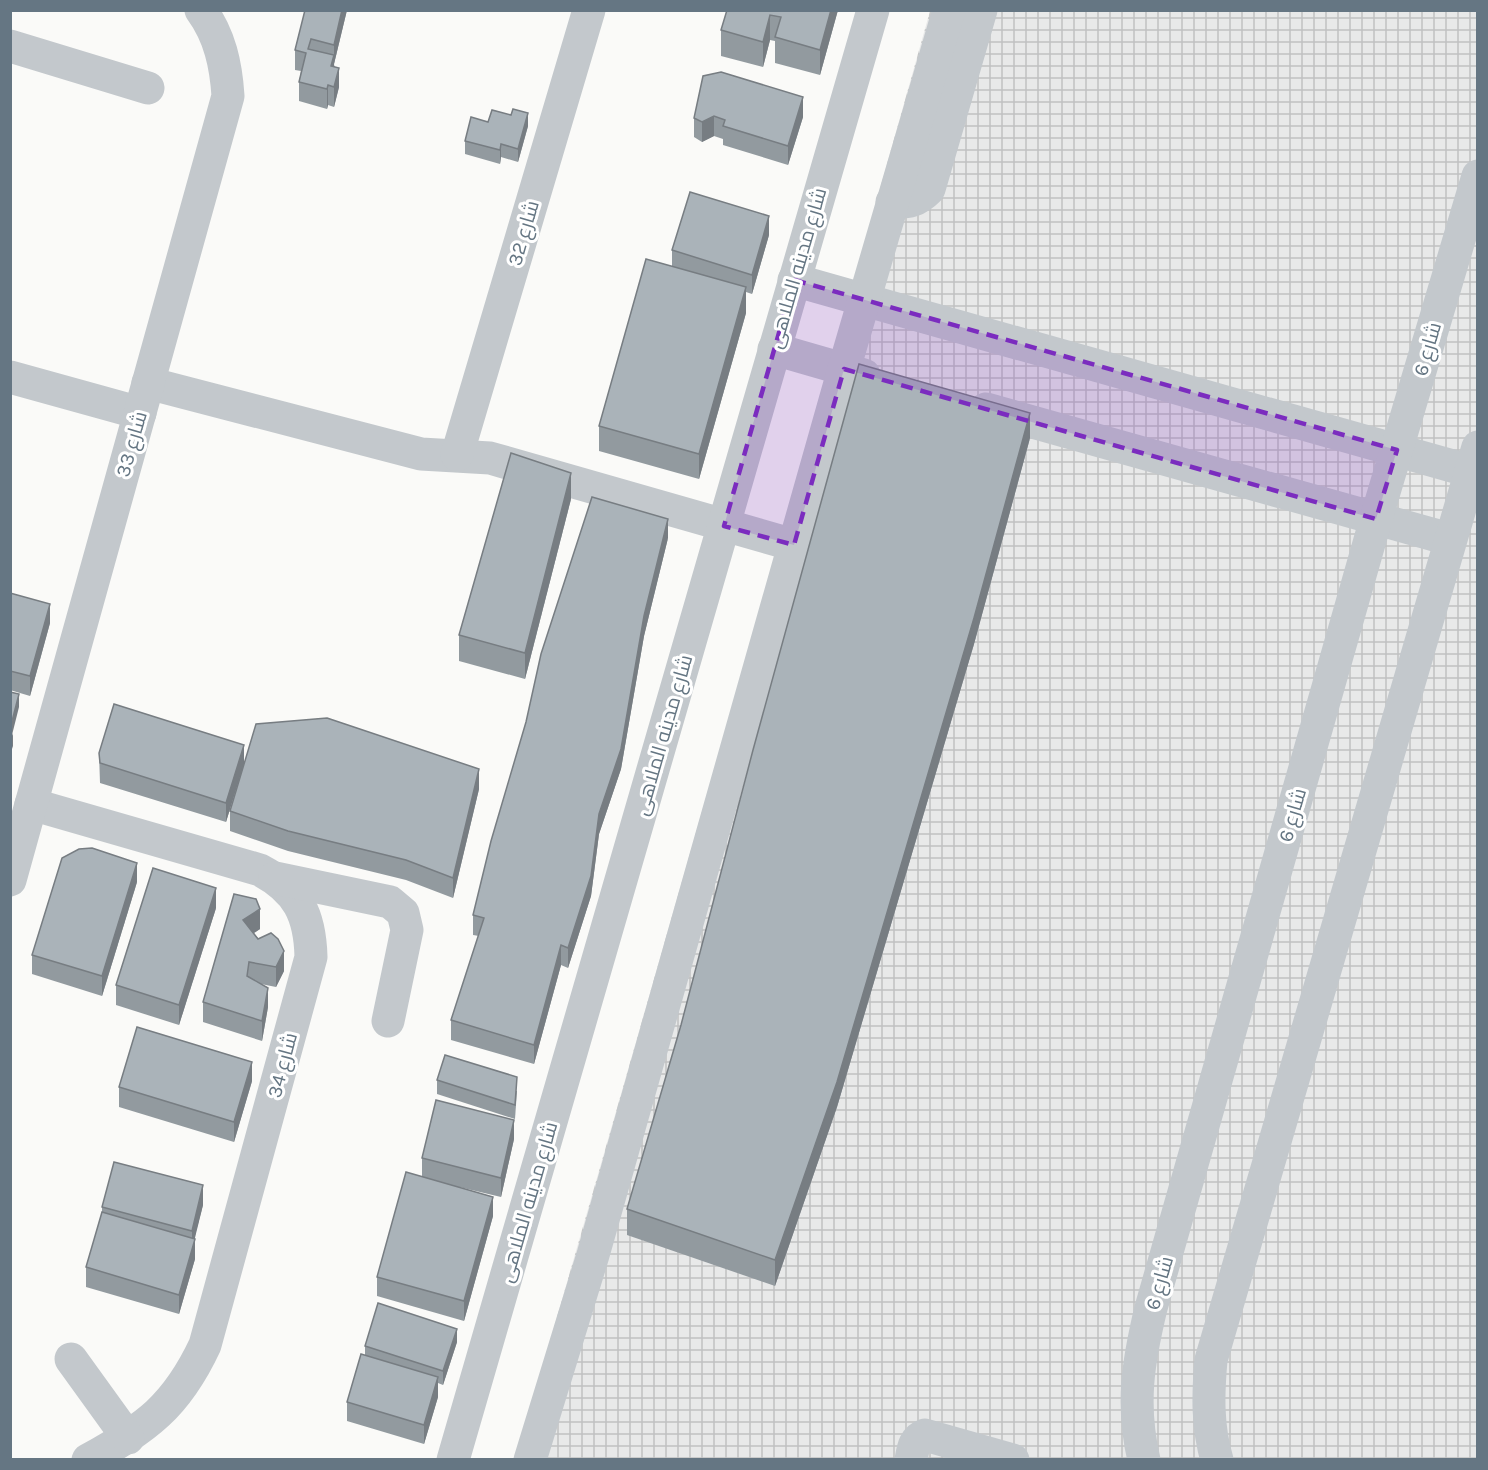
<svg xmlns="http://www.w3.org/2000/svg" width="1488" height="1470" font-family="Karla,Cairo,sans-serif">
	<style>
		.industrial { fill: url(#industrial-grid) }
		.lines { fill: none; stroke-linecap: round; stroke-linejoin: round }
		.minor { stroke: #c3c8cc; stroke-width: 33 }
		.wall { fill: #929a9f }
		.shaded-wall { fill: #777d82 }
		.building { fill: #aab3b9; stroke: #777d82; stroke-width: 1.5 }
		.marked { fill: #7b2cbf; fill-opacity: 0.2; stroke: #7b2cbf; stroke-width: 4.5; stroke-dasharray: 12 8; stroke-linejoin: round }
		.labels { text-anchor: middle; stroke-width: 6; stroke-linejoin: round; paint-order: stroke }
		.street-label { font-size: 20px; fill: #657683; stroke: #fff }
	</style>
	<defs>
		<pattern id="industrial-grid" width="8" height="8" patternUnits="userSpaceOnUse" patternTransform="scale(1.5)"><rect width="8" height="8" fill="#e8e9e9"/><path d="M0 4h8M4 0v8" fill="none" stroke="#c0c1c2"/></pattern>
	</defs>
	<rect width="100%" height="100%" fill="#fafaf8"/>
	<!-- industrial -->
	<path class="industrial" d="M930,11H1477V1459L516,1460L844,317Z"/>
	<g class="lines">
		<!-- minor -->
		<g class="minor">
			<path d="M10,46L148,88"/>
			<path d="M892,202C909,203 917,201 929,189L981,10"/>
			<path d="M794,280L1470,471"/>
			<path d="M774,349L864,375"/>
			<path d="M10,377L140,413"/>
			<path d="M148,383L421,454L490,458L794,545"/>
			<path d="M986,409L1449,539"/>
			<path d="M457,455L589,10"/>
			<path d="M31,804L260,870C298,890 310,915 311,957L205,1345C176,1407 146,1428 88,1460"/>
			<path d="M275,878L390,902L403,913L407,930L388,1021"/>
			<path d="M10,880L228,96C226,65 220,36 201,10"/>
			<path d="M71,1359L128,1438"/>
			<path d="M453,1460L873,10"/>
			<path d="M530,1460L593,1255L844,369L949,10"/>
			<path d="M911,1460C913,1449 914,1439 925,1435L1013,1460"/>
			<path d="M1144,1460C1131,1405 1138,1362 1151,1308L1376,519L1478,176"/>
			<path d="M1217,1460C1207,1426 1208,1394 1211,1360L1478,447"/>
		</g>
	</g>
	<!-- wall -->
	<g class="wall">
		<path d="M347,10L334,64L339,87L334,107L328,105L327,109L299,101V82L301,71L295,70V50Z"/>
		<path d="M727,10H838L820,75L775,63V41L770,40L763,67L721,56V30Z"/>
		<path d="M703,76L803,117L788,165L723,145V139L714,136L702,142L694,137V118Z"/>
		<path d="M488,122L528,126L518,162L501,157L500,164L465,154V141Z"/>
		<path d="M769,235L752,294L746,292V313L699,479L599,451V426L672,266V250Z"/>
		<path d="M1030,438L974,644L837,1107L775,1286L627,1235V1209Z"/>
		<path d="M571,499L525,679L459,661V635Z"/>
		<path d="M668,538L644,636L621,769L599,834L591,896L568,968L561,965L534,1064L451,1040V1020L479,936L473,935V915Z"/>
		<path d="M10,593L50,623L30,696L10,690Z"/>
		<path d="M99,753L244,764L479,789L453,898L406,880L288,851L230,831V811L243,765L226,822L100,783Z"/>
		<path d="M137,882L102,996L32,974V955Z"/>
		<path d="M234,894L260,929L254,933L284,971L276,987L261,984L268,1007L262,1041L203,1022V1002Z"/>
		<path d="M216,908L179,1025L116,1005V985Z"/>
		<path d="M437,1080L517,1091L515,1119L437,1094Z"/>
		<path d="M252,1081L234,1142L119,1107V1087Z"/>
		<path d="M514,1139L501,1197L459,1187L493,1216L464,1321L377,1296V1277L422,1176V1158Z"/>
		<path d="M203,1205L194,1239L195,1259L179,1314L86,1287V1267L102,1212V1207Z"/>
		<path d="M457,1342L443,1385L438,1383V1397L424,1444L347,1421V1402L365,1355V1346Z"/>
	</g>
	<!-- shaded-wall -->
	<g class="shaded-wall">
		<path d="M342,10H347L334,64V45Z"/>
		<path d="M831,10H838L820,75V50Z"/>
		<path d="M770,15V40L763,67V42Z"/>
		<path d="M334,55V74L331,66Z"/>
		<path d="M339,68V87L334,107V87Z"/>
		<path d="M328,85V105L327,109V89Z"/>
		<path d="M803,97V117L788,165V146Z"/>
		<path d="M528,113V126L518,162V149Z"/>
		<path d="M714,116V136L702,142V122Z"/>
		<path d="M501,144V157L500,164V150Z"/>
		<path d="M769,216V235L752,294V275Z"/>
		<path d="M746,287V313L699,479V454Z"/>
		<path d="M1030,413V438L974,644L837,1107L775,1286V1260Z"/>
		<path d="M571,473V499L525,679V653Z"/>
		<path d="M668,519V538L644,636L621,769L599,834L591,896L568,968V948L644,616Z"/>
		<path d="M50,604V623L30,696V676Z"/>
		<path d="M19,694V707L11,739V725Z"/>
		<path d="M13,733V746L10,755V741Z"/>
		<path d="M244,745V764L226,822V803Z"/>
		<path d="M479,769V789L453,898V878Z"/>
		<path d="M137,863V882L102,996V976Z"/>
		<path d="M216,888V908L179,1025V1005Z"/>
		<path d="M260,909V929L243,940V920Z"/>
		<path d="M561,945V965L534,1064V1045Z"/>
		<path d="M284,951V971L276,987V967Z"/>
		<path d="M268,988V1007L262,1041V1021Z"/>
		<path d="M252,1062V1081L234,1142V1122Z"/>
		<path d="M514,1120V1139L501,1197V1178Z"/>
		<path d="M203,1185V1205L192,1250V1231Z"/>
		<path d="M493,1197V1216L464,1321V1301Z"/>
		<path d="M195,1239V1259L179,1314V1295Z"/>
		<path d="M457,1329V1342L443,1385V1371Z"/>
		<path d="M438,1377V1397L424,1444V1425Z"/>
	</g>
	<!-- building -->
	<g class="building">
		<path d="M305,10H342L334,45L311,39L308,49L334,55L331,66L339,68L334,87L328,85L327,89L299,82L306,53L295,50Z"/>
		<path d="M727,10H831L820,50L775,37L781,17L770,15L763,42L721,30Z"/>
		<path d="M721,72L803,97L788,146L723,126L725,120L714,116L702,122L694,118L703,76Z"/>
		<path d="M513,109L528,113L518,149L501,144L500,150L465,141L471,117L488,122L492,110L511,115Z"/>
		<path d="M690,192L769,216L752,275L672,250Z"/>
		<path d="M646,259L746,287L699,454L599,426Z"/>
		<path d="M859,364L1030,413L974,618L837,1082L775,1260L627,1209L681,1025L753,750Z"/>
		<path d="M511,453L571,473L525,653L459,635Z"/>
		<path d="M592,497L668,519L644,616L621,749L599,814L591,876L568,948L561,945L534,1045L451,1020L484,918L473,915L491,841L526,722L541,654Z"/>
		<path d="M10,593L50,604L30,676L10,671Z"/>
		<path d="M10,692L19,694L11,725H10Z"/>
		<path d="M114,704L244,745L226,803L100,763L99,753Z"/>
		<path d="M327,718L479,769L453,878L406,860L288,831L230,811L256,724Z"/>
		<path d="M92,848L137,863L102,976L32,955L62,858L79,849Z"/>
		<path d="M153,868L216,888L179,1005L116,985Z"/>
		<path d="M234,894L256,899L260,909L243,920L258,939L271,933L278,939L284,951L276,967L249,962L247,976L268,988L262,1021L203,1002Z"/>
		<path d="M137,1027L252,1062L234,1122L119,1087Z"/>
		<path d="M445,1055L517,1077L515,1105L437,1080Z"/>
		<path d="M436,1100L514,1120L501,1178L422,1158Z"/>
		<path d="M114,1162L203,1185L192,1231L102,1207Z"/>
		<path d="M406,1172L493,1197L464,1301L377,1277Z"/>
		<path d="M102,1212L195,1239L179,1295L86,1267Z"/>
		<path d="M378,1303L457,1329L443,1371L365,1346Z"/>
		<path d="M361,1354L438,1377L424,1425L347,1402Z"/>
	</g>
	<!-- marked area -->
	<path class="marked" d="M794,280L1397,450L1376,519L844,369L794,545L724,526Z"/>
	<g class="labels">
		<!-- street labels -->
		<g class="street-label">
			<text transform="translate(523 233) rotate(-74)" y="7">شارع 32</text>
			<text transform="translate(797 268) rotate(-74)" y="7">شارع مدينه الملاهى</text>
			<text transform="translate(1427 349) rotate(-74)" y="7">شارع 6</text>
			<text transform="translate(131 444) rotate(-74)" y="7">شارع 33</text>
			<text transform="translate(663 735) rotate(-74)" y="7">شارع مدينه الملاهى</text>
			<text transform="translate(1292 815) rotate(-74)" y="7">شارع 6</text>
			<text transform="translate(282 1065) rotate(-75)" y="7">شارع 34</text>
			<text transform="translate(528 1202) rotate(-74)" y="7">شارع مدينه الملاهى</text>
			<text transform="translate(1159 1283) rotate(-74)" y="7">شارع 6</text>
		</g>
	</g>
	<!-- border -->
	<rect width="1488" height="1470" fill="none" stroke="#657683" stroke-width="24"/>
</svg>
